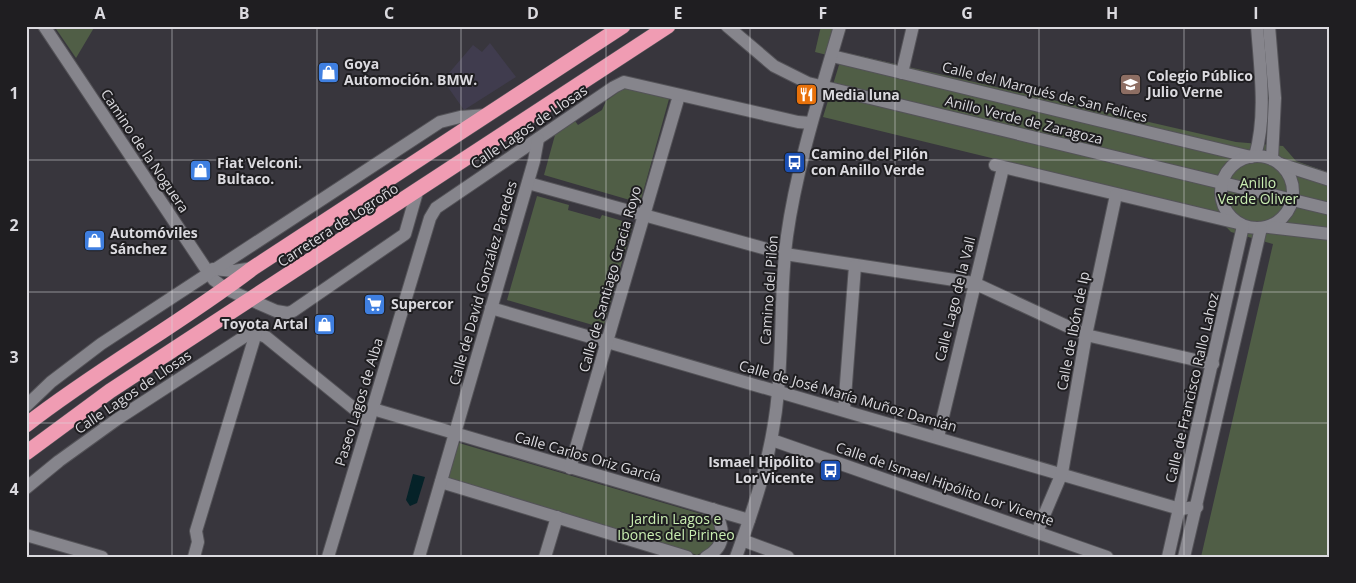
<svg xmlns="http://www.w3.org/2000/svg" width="1356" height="583" font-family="'Open Sans',sans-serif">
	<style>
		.commercial { fill: #403c4e }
		.green { fill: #505e46 }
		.water { fill: #052228 }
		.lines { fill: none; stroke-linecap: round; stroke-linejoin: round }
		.minor-casing { stroke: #545358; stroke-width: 14 }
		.highway-casing { stroke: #545358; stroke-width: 16 }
		.minor { stroke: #86858c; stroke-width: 12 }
		.highway { stroke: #f09cb3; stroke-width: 15 }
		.grid { fill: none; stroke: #dbdadf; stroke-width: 1; stroke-opacity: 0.55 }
		.labels { text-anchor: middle; stroke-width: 4; stroke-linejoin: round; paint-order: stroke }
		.poi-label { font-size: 14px; font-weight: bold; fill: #dbdadf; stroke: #1f1e21; text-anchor: start }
		.street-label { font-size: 14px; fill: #dbdadf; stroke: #1f1e21 }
		.park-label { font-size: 14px; fill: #caefb2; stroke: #1f1e21 }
		.neatline { fill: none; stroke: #dbdadf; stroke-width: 2 }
		.grid-label { font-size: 16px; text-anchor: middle; font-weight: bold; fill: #dbdadf }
	</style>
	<rect width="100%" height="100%" fill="#38363d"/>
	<!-- commercial -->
	<path class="commercial" d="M490,43L516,77L464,110L443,80L473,45L482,52Z"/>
	<!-- green -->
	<g class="green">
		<path d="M54,26H95L76,58Z"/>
		<path d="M821,26H834L827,55L815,52Z"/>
		<path d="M843,52L1236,142L1283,146L1296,161L1330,173V557H1201L1273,244L1231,232L1212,212L823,117Z"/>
		<path d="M624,88L669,99L640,203L544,175L555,135L575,121L578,125L602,110L606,101Z"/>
		<path d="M537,196L569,205L568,210L600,219L602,215L633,224L603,328L507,300Z"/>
		<path d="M459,443L708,516L716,528L717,537L709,549L697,555L448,478Z"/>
	</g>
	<!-- water -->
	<path class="water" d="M413,474L425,477L417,503L410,506L406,500Z"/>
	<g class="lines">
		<defs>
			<g id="minor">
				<path d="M44,26L208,272L214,280L226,289L276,311L288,313L293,311L405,234L417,192"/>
				<path d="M727,26L774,66L808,83L1330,209"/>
				<path d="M1269,26L1275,98L1272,159"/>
				<path d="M832,56L1251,157"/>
				<path d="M902,73L913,26"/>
				<path d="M1255,156C1267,115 1260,68 1257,26"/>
				<circle cx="1257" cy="192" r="36"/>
				<path d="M1280,164L1330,180"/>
				<path d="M995,165L1238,223"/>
				<path d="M528,183L785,254L974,283L1086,335L1213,364"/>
				<path d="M1269,227L1330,234"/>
				<path d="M213,269L234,271L253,268"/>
				<path d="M491,308L1180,509L1197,507"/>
				<path d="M26,406L51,382L101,344L440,122L460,117L487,115"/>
				<path d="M373,409L749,520"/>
				<path d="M844,410L855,266"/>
				<path d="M938,437L1003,168"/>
				<path d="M772,440L1107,557"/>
				<path d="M570,468L678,99"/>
				<path d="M441,482L687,557"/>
				<path d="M26,488L59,461L116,420L250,333H256L266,337L368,420"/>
				<path d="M1037,532L1062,473L1086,335L1116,195"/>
				<path d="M26,535L102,557"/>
				<path d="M742,540L788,557"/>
				<path d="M194,557L198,542L196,531L256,333"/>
				<path d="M328,557L430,218L436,208L614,87L624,82L798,122L811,123"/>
				<path d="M419,557L534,161L538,139"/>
				<path d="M545,557L557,517"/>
				<path d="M706,557C728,546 724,526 713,509"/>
				<path d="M736,557C756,503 773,450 778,392C783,340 780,287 787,236C797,165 820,95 840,26"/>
				<path d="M1168,557L1243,226"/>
				<path d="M1184,557L1261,228"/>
			</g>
			<g id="highway">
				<path d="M26,425C99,368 180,324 253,268L623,26"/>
				<path d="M26,453L110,391L668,26"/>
			</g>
		</defs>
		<!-- minor casing -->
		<use href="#minor" class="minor-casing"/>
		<!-- highway casing -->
		<use href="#highway" class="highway-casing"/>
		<!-- minor -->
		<use href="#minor" class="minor"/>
		<!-- highway -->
		<use href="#highway" class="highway"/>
	</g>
	<!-- grid -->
	<path class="grid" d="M172,26V557M317,26V557M461,26V557M606,26V557M750,26V557M895,26V557M1039,26V557M1184,26V557M26,160H1330M26,292H1330M26,423H1330"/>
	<!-- icons -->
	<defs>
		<symbol id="shop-square" viewBox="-11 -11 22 22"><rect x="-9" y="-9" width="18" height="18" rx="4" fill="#3f7fe0" stroke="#1f1e21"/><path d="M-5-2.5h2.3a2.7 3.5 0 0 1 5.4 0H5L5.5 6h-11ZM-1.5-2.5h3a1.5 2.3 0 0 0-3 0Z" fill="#fff"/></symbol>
		<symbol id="school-square" viewBox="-11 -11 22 22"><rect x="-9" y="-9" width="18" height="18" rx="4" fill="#8d6e63" stroke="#1f1e21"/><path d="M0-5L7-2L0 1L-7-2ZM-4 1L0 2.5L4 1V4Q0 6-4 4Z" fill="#fff"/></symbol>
		<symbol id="restaurant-square" viewBox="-11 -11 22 22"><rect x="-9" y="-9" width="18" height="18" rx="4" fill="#e8710a" stroke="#1f1e21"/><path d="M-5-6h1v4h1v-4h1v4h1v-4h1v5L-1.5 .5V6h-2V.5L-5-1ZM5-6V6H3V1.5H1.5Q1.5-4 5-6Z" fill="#fff"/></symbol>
		<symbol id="bus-square" viewBox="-11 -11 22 22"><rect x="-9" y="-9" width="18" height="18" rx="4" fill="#1a4fb4" stroke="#1f1e21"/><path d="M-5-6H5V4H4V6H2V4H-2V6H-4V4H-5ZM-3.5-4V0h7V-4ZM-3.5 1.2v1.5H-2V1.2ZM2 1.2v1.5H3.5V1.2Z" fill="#fff"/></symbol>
		<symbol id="supermarket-square" viewBox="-11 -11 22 22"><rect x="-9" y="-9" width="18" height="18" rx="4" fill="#3f7fe0" stroke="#1f1e21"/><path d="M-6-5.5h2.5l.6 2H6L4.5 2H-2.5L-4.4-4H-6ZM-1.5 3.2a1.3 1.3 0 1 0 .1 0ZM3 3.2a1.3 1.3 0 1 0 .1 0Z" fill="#fff"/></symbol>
	</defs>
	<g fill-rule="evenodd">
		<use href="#shop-square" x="316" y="60" width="25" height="25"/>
		<use href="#school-square" x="1118" y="72" width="25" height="25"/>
		<use href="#restaurant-square" x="794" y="82" width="25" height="25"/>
		<use href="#bus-square" x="782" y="150" width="25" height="25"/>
		<use href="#shop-square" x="188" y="158" width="25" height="25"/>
		<use href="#shop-square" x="82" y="228" width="25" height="25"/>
		<use href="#supermarket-square" x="362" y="292" width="25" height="25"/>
		<use href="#shop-square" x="312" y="312" width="25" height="25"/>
		<use href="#bus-square" x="818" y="458" width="25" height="25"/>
	</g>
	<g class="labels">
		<!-- poi labels -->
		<g class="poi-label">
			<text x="344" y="69">Goya<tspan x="344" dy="16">Automoción. BMW.</tspan></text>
			<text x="1147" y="81">Colegio Público<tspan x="1147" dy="16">Julio Verne</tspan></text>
			<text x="822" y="100">Media luna</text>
			<text x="811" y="159">Camino del Pilón<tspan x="811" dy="16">con Anillo Verde</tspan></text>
			<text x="217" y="168">Fiat Velconi.<tspan x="217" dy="16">Bultaco.</tspan></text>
			<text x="110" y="238">Automóviles<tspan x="110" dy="16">Sánchez</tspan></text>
			<text x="391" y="309">Supercor</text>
			<text x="308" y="329" text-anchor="end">Toyota Artal</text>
			<text x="814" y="467" text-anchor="end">Ismael Hipólito<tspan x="814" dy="16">Lor Vicente</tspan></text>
		</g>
		<!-- street labels -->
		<g class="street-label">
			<text transform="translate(1045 92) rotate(14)" y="5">Calle del Marqués de San Felices</text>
			<text transform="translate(1024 120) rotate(14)" y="5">Anillo Verde de Zaragoza</text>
			<text transform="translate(529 127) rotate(-34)" y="5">Calle Lagos de Llosas</text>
			<text transform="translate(145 151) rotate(56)" y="5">Camino de la Noguera</text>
			<text transform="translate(338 225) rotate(-33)" y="5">Carretera de Logroño</text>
			<text transform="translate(610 279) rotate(-74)" y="5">Calle de Santiago Gracia Royo</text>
			<text transform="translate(483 283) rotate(-74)" y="5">Calle de David González Paredes</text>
			<text transform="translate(769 290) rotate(-86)" y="5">Camino del Pilón</text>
			<text transform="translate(955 299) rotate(-76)" y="5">Calle Lago de la Vall</text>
			<text transform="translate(1073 331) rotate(-79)" y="5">Calle de Ibón de Ip</text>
			<text transform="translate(1192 388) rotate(-77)" y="5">Calle de Francisco Rallo Lahoz</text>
			<text transform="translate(133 392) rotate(-34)" y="5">Calle Lagos de Llosas</text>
			<text transform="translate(848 396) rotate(16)" y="5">Calle de José María Muñoz Damián</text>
			<text transform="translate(359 402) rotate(-73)" y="5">Paseo Lagos de Alba</text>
			<text transform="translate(588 457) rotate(16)" y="5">Calle Carlos Oriz García</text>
			<text transform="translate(945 484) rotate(19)" y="5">Calle de Ismael Hipólito Lor Vicente</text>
		</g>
		<!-- park labels -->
		<g class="park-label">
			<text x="1258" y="188">Anillo<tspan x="1258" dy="16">Verde Oliver</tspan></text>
			<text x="676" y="524">Jardin Lagos e<tspan x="676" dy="16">Ibones del Pirineo</tspan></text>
		</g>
	</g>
	<!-- border -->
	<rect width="1356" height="583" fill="none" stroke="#1f1e21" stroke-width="55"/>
	<rect x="28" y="28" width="1300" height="528" class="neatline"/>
	<g class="grid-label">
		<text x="100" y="19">A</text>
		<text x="244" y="19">B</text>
		<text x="389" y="19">C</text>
		<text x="533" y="19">D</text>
		<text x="678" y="19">E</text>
		<text x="823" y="19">F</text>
		<text x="967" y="19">G</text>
		<text x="1112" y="19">H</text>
		<text x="1256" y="19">I</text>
		<text x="14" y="99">1</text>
		<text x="14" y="231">2</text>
		<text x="14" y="363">3</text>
		<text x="14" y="495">4</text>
	</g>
</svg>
